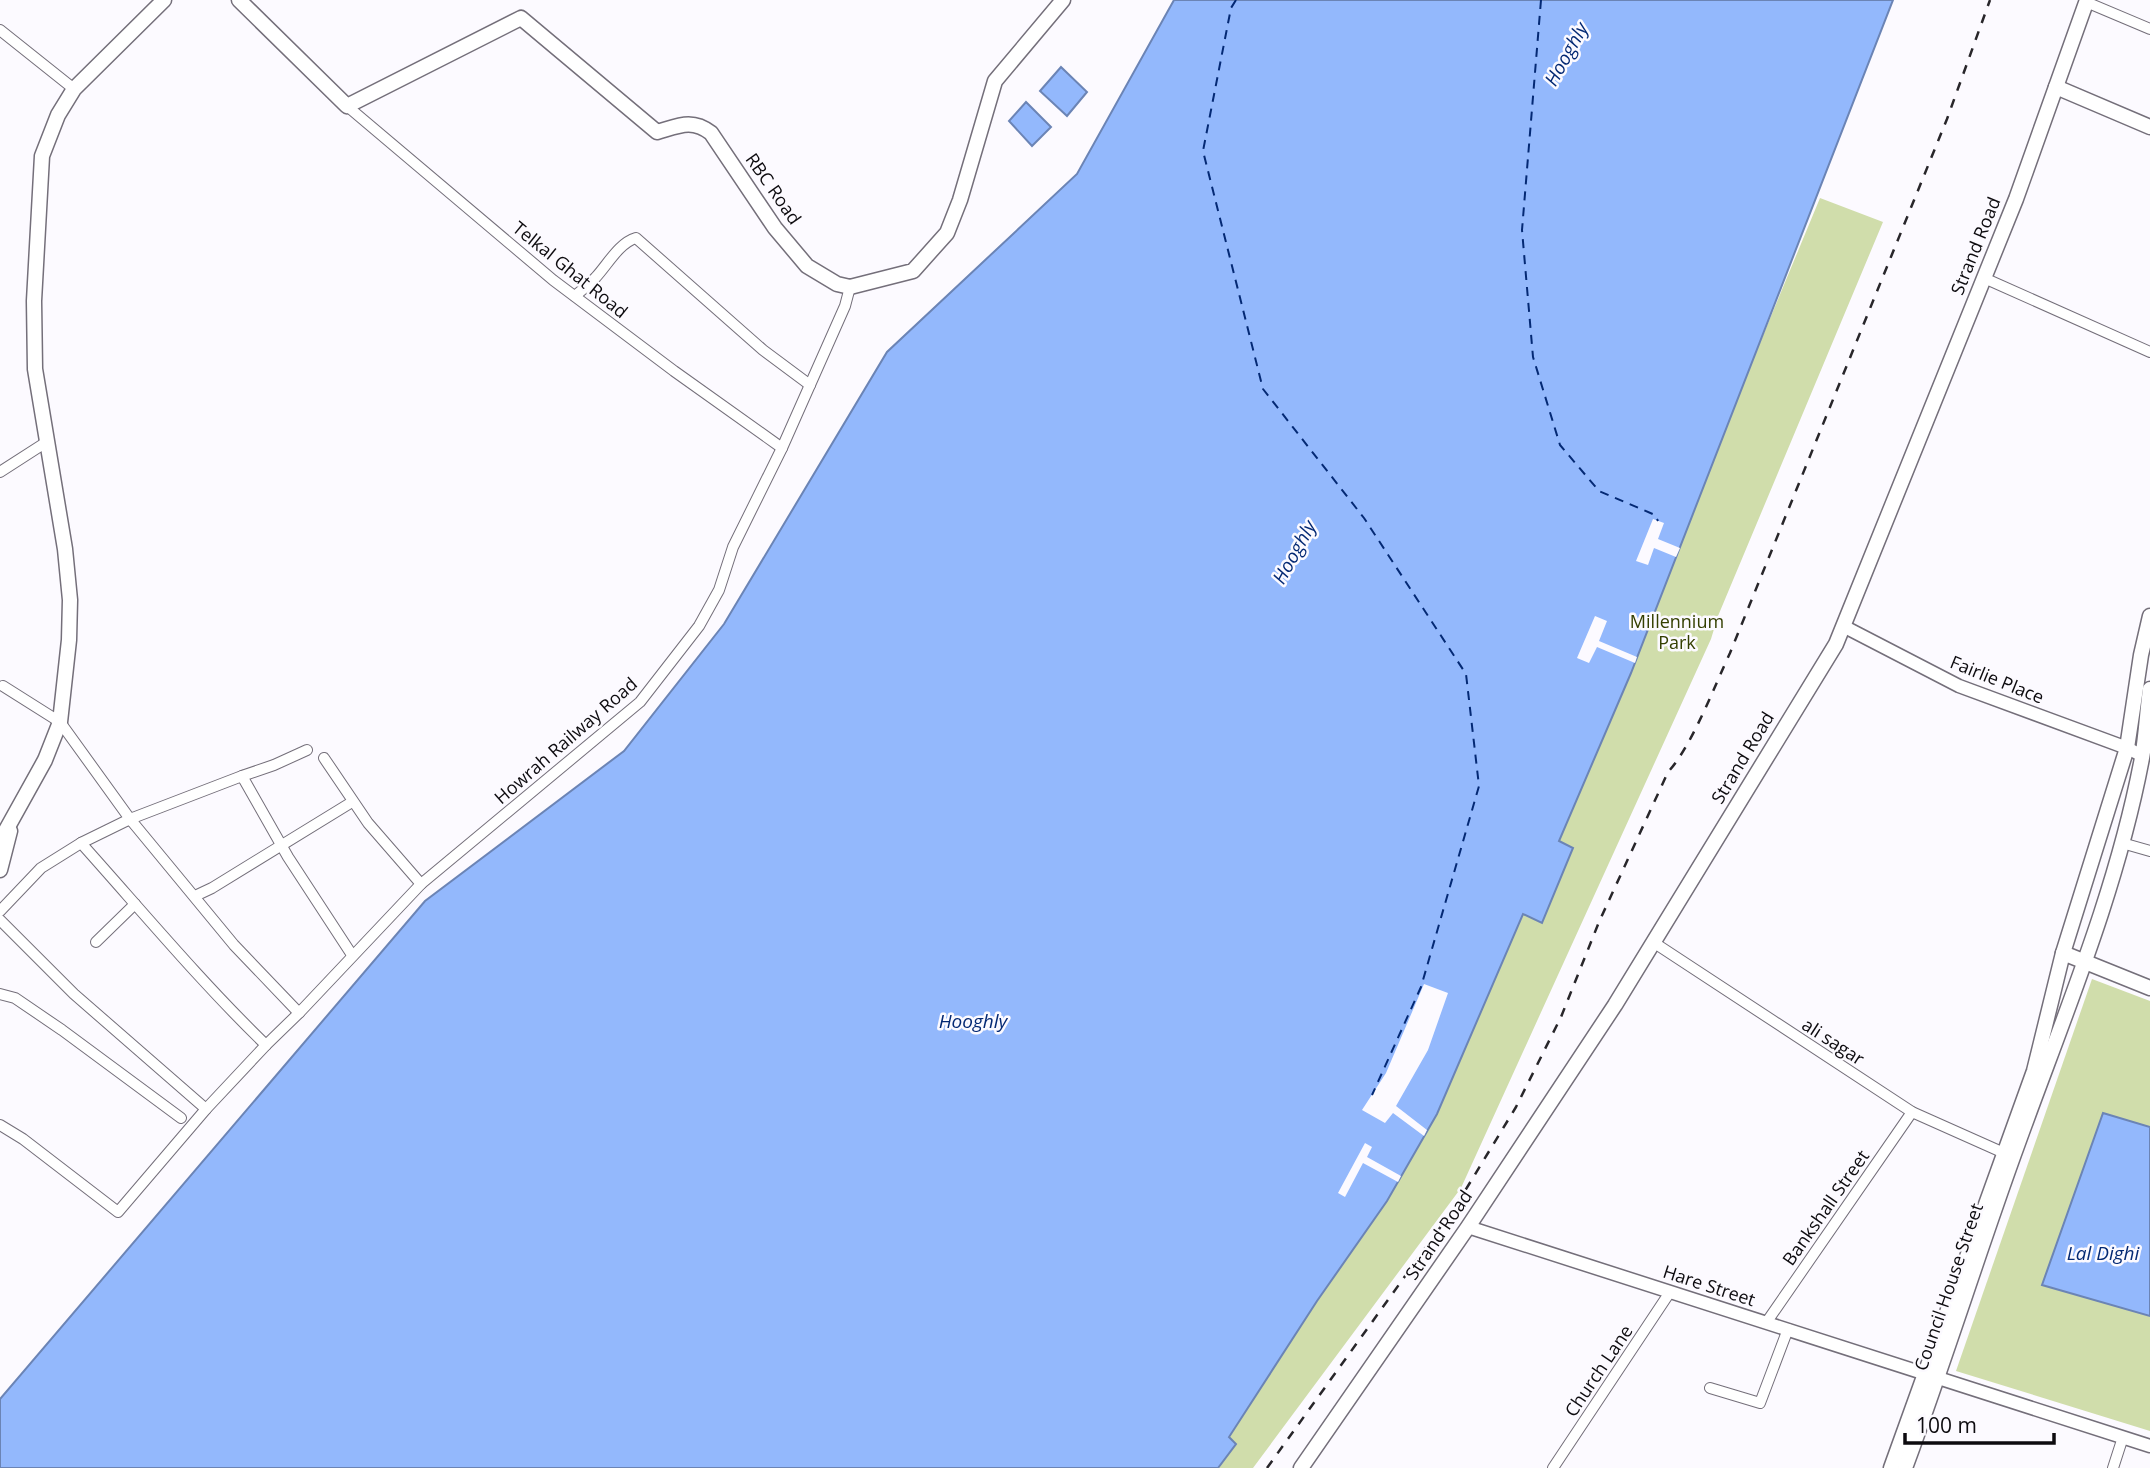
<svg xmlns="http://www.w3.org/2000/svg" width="2150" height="1468" font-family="'Open Sans',sans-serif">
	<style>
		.green { fill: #d0ddab }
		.water { fill: #93b8fc; stroke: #6b84b5; stroke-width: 2 }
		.pier { fill: #fcfaff }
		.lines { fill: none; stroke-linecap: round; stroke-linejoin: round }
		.ferry { stroke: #042974; stroke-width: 2; stroke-dasharray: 9 7; stroke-linecap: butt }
		.minor-casing { stroke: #746f7a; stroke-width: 12 }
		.tertiary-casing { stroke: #746f7a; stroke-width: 15 }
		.secondary-casing { stroke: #746f7a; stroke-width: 17 }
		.minor { stroke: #fff; stroke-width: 10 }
		.tertiary { stroke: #fff; stroke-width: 12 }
		.secondary { stroke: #fff; stroke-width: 14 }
		.rail { stroke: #28262a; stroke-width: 2.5; stroke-dasharray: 9 9; stroke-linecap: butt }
		.labels { text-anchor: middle; stroke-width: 5; stroke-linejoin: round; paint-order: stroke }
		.street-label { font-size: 18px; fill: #0d0b0f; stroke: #fcfaff }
		.park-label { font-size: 18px; fill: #343f01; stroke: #fcfaff }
		.water-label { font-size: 19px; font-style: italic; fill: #042974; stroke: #fcfaff }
	</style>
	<rect width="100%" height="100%" fill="#fcfaff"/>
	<!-- green -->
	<g class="green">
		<path d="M1820,198L1883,222L1718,616L1711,639L1461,1188L1253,1468H1218L1228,1437L1424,1136L1523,914Z"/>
		<path d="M2092,979L2150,1001V1431L1956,1371Z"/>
	</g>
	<!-- water -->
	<g class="water">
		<path d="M1174,0H1893L1631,673L1559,841L1573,848L1542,923L1523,914L1437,1114L1387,1201L1317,1301L1229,1437L1236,1444L1218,1468H0V1399L425,901L624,751L724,624L887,352L1077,174Z"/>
		<path d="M1061,67L1087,92L1067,116L1040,91Z"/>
		<path d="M1026,102L1051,127L1032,146L1009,121Z"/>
		<path d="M2103,1113L2150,1127V1316L2042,1285Z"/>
	</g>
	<!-- pier -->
	<g class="pier">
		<path d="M1653,519L1664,523L1658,539L1680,548L1676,557L1654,548L1648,565L1636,561Z"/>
		<path d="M1595,616L1607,621L1599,641L1637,657L1635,663L1597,647L1589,663L1577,658Z"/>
		<path d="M1424,984L1448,993L1428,1050L1396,1106L1427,1130L1424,1136L1393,1113L1385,1123L1362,1110L1386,1073Z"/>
		<path d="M1365,1143L1372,1147L1367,1157L1401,1176L1398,1182L1363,1163L1345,1197L1338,1193Z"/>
	</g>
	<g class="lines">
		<!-- ferry -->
		<g class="ferry">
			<path d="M1236,0L1231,8L1203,151L1263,389L1364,518L1466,674L1479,786L1421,987L1372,1095"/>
			<path d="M1541,0L1522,230L1533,357L1560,445L1599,491L1655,515L1658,521"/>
		</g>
		<defs>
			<g id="minor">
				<path d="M2086,2L2150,29"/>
				<path d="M0,30L74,89"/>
				<path d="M347,106L553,280L674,371L782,448"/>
				<path d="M1984,278L2150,352"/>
				<path d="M575,296C582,290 590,284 596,277C608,264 619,243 636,238L763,350L810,385"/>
				<path d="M0,472L45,443"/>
				<path d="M3,686L60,722L130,819L242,776L288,857L352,955"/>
				<path d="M324,758L368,823L421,884"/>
				<path d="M242,776L274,765L307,750"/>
				<path d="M81,843L130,819L234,945L299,1013"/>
				<path d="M2122,843L2150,851"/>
				<path d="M195,896L212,888L352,802"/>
				<path d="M0,911L41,868L81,843C142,911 200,981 266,1045"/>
				<path d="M0,920L74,994L206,1109"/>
				<path d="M96,942L135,904"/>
				<path d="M1653,942L1912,1112L2004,1153"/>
				<path d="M0,994L15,998L62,1030L181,1118"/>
				<path d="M0,1125L23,1139L118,1212L206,1109L266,1045L299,1013L421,884L640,702L699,626L719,590L733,547L782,448L845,306L850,287"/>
				<path d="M1766,1323L1912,1112"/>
				<path d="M1710,1388L1760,1403L1788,1329"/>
				<path d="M1553,1468L1670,1292"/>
				<path d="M2113,1468L2123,1437"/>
			</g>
			<g id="tertiary">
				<path d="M1843,626L1959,686L2127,748L2143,756"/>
				<path d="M1468,1227L2150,1446"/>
			</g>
			<g id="secondary">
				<path d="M239,0L347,106L521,18L657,132C678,126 692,118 711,133L775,228L807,266L837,284L850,287L913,271L947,233L960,200L995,81L1063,0"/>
				<path d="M2056,87L2150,127"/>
				<path d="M0,841L45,760L60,722L69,640L70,600L65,549L35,369L34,301L42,156L58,115L74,89L164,0"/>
				<path d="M0,870L10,831"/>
				<path d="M2063,953L2150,988"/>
				<path d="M1301,1468L1468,1227L1615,1005L1836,644L2016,199L2087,0"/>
				<path d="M1891,1468L2034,1071L2063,953L2127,748L2141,655L2150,616"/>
				<path d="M1905,1468C1943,1365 1976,1260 2013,1157C2060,1025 2116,896 2142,758C2146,736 2147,712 2150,689"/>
			</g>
		</defs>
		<!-- minor casing -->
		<use href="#minor" class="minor-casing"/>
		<!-- tertiary casing -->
		<use href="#tertiary" class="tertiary-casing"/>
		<!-- secondary casing -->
		<use href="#secondary" class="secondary-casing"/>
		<!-- minor -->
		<use href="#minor" class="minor"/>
		<!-- tertiary -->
		<use href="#tertiary" class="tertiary"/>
		<!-- secondary -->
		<use href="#secondary" class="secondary"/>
		<!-- rail -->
		<path class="rail" d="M1267,1468L1457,1204L1516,1107L1561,1017L1599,922L1668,772C1692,746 1714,687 1730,653L1947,119L1990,0"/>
	</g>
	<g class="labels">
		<!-- street labels -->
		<g class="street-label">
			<text transform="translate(773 189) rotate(55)" y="6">RBC Road</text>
			<text transform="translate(1976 246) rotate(-68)" y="6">Strand Road</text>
			<text transform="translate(570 270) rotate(39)" y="6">Telkal Ghat Road</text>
			<text transform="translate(1997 680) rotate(22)" y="6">Fairlie Place</text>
			<text transform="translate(566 741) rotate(-41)" y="6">Howrah Railway Road</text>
			<text transform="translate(1743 758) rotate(-59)" y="6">Strand Road</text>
			<text transform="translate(1833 1042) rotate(33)" y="6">ali sagar</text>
			<text transform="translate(1826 1208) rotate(-55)" y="6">Bankshall Street</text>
			<text transform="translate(1439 1235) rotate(-56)" y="6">Strand Road</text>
			<text transform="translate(1709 1286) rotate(18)" y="6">Hare Street</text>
			<text transform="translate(1949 1287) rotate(-71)" y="6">Council House Street</text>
			<text transform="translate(1599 1371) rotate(-56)" y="6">Church Lane</text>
		</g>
		<!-- park labels -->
		<g class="park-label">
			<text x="1677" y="628">Millennium<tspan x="1677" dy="21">Park</tspan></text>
		</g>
		<!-- water labels -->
		<g class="water-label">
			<text transform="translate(1566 54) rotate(-61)" y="7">Hooghly</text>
			<text transform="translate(1294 552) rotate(-61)" y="7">Hooghly</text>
			<text x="973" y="1028">Hooghly</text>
			<text x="2103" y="1260">Lal Dighi</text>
		</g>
	</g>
	<!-- scale -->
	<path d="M1905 1433v10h149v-10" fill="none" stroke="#0d0b0f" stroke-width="3.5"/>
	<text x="1916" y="1433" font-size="21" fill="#0d0b0f" stroke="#fcfaff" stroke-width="5" paint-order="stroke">100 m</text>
</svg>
